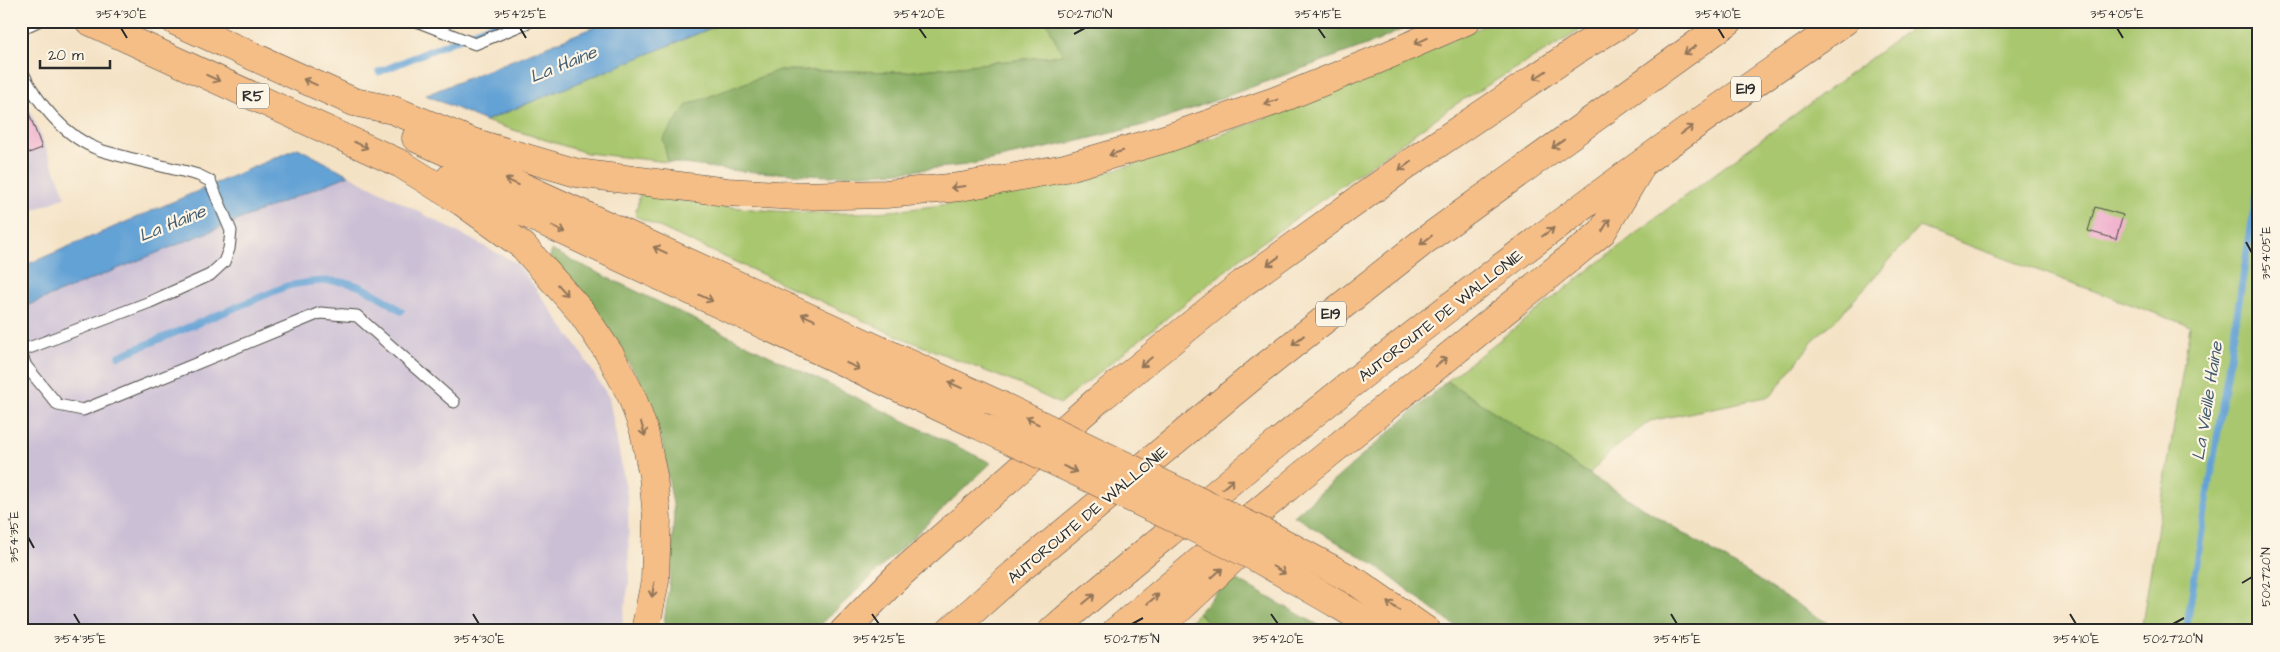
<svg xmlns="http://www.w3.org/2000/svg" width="2280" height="652" font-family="'Architects Daughter',sans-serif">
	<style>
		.industrial { fill: #cbbfd5 }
		.green { fill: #a9c76e; stroke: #6a794c }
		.forest { fill: #86ac61; stroke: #586c46 }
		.water { fill: #63a2d5; stroke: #476680 }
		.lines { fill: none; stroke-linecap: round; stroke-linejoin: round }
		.stream { stroke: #63a2d5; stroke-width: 7 }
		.building { fill: #efabcb }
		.lane-casing { stroke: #494642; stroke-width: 13 }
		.highway-casing { stroke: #494642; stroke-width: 29 }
		.lane { stroke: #fff; stroke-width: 11 }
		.highway { stroke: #f6be87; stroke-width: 28 }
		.highway-bridge-casing { stroke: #494642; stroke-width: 29; stroke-linecap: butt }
		.highway-bridge { stroke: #f6be87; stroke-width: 28 }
		.oneway { stroke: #907459 }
		.ticks { fill: none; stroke: #2b2b2b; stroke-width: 2 }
		.labels { text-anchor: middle; stroke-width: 4.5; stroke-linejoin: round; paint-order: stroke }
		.shield { fill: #fcf5e5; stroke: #6a6863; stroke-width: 1 }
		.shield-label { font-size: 15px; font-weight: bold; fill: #2b2b2b }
		.street-label { font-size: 16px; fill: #2b2b2b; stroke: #fcf5e5 }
		.water-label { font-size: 18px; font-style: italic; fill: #415b6f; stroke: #fcf5e5 }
		.neatline { fill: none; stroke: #2b2b2b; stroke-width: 2 }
		.ticks-label { font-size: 12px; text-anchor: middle; fill: #2b2b2b }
	</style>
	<rect width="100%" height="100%" fill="#fcf5e5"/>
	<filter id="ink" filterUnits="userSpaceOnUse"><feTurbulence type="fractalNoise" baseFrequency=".02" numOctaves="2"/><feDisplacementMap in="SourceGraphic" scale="10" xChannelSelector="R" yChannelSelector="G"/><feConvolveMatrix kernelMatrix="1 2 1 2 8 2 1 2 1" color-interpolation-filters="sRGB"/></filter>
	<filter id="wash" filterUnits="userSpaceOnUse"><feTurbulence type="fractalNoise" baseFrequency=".0096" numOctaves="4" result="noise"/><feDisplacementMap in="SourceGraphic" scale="20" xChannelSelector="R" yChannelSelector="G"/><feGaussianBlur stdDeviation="1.12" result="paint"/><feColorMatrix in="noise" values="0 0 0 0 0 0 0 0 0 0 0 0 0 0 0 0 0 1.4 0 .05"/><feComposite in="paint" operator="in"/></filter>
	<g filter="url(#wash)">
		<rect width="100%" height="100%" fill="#f4e2c5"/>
		<!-- industrial -->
		<g class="industrial">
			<path d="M21,89L66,197L21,215Z"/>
			<path d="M349,175L518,264L580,351L609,398L628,500L629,582L621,631H21V308Z"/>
		</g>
		<!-- green -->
		<g class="green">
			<path d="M728,21H1046L1064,55L904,72L779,70L663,139L668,162L587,153L485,121Z"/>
			<path d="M1495,21H1596L1456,104L1246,254L1060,404L1021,385L897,336L635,216L640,194C701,204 760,212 822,213C889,215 956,204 1021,190C1064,181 1109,173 1151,159C1269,121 1382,69 1495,21Z"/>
			<path d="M1921,21H2259V631H2141L2190,326L1919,227L1836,320L1816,337L1771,396L1650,421L1610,452L1589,474L1447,381L1666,210Z"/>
			<path d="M1198,613L1219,631H1181Z"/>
		</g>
		<!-- forest -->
		<g class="forest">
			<path d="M1046,21H1419L1380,40L1156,122L1083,140L967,165L898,172L829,176L738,171L668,162L663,139L687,105L779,70L904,72L1063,55Z"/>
			<path d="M551,250L956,446L991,463L814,631H663L671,570L674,510L662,442L639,379L597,314L550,261Z"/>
			<path d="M1447,381L1589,474L1840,631H1461L1375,565L1294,516Z"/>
			<path d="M1230,576L1329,631H1219L1198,613Z"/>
		</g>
		<!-- water -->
		<g class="water">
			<path d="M609,21H728L485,121L426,95Z"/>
			<path d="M298,148L349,175L21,308V267Z"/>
		</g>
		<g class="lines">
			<!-- stream -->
			<g class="stream">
				<path d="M379,72L502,21"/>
				<path d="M119,356L287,286C338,275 359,280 401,311"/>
				<path d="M2186,631L2259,177"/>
			</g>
		</g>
		<g id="blocks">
			<!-- building -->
			<g class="building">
				<path d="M21,97H23L42,148L21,156Z"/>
				<path d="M2095,207L2123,215L2116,239L2088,231Z"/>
			</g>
		</g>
	</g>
	<g filter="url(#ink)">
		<use href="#blocks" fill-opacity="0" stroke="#494642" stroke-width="1"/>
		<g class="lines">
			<defs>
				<g id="lane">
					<path d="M416,21L475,44L531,21"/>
					<path d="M21,32L25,27L38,21"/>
					<path d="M21,69C36,102 65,137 100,150C132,160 166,166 198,175L210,181L231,231L229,249L224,262L210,275L150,302L21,351"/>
					<path d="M21,354L26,366L58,405L83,410L320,313L357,316L454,402"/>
				</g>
				<g id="highway">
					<path d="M89,21L401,164L462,202L523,246L582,313L611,356L632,397L644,431L653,476L657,518L655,581L645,631"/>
					<path d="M175,21L354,102L393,110L472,142L577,173L727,192L797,196L886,194L960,187L1065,168L1168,138L1275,101L1379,59L1466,21"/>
					<path d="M416,138L1000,405"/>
					<path d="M450,178L978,425"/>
					<path d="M1358,583L1427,631"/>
					<path d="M1337,604L1382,631"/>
					<path d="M844,631L897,577L1098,400L1243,283L1411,162L1580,48L1625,21"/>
					<path d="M950,631L1015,573L1258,372L1424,241L1729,21"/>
					<path d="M1052,631C1106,583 1163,538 1218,492C1419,325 1628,168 1845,21"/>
					<path d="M1116,631L1300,477L1602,232L1639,170"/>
					<path d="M1156,631L1257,536"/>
				</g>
			</defs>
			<!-- lane casing -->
			<use href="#lane" class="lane-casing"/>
			<!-- highway casing -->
			<use href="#highway" class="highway-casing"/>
			<!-- lane -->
			<use href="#lane" class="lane"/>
			<!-- highway -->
			<use href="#highway" class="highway"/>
			<defs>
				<g id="highway-bridge">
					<path d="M1000,405L1271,536L1358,583"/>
					<path d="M978,425L1255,557L1337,604"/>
				</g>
			</defs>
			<!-- highway-bridge casing -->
			<use href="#highway-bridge" class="highway-bridge-casing"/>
			<!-- highway-bridge -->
			<use href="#highway-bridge" class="highway-bridge"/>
		</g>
		<!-- one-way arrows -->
		<defs><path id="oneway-shaft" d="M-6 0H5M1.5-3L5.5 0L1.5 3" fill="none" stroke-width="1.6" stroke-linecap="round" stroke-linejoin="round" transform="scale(1.25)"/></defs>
		<g class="oneway">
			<use href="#oneway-shaft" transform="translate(1421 41) rotate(156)"/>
			<use href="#oneway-shaft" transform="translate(1690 50) rotate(145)"/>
			<use href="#oneway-shaft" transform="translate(1540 75) rotate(146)"/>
			<use href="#oneway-shaft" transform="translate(213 78) rotate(25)"/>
			<use href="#oneway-shaft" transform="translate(310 82) rotate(-156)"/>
			<use href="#oneway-shaft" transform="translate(1271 102) rotate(160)"/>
			<use href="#oneway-shaft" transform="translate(1687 130) rotate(-35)"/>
			<use href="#oneway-shaft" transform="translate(1558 144) rotate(144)"/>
			<use href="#oneway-shaft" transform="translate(361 145) rotate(25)"/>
			<use href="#oneway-shaft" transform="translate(1116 153) rotate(163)"/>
			<use href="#oneway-shaft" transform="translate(1405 166) rotate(144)"/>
			<use href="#oneway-shaft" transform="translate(512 182) rotate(-155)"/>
			<use href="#oneway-shaft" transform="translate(958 187) rotate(173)"/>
			<use href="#oneway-shaft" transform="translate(1606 225) rotate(-58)"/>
			<use href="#oneway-shaft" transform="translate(559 229) rotate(25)"/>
			<use href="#oneway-shaft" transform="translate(1548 232) rotate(-37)"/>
			<use href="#oneway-shaft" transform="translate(1426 240) rotate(143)"/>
			<use href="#oneway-shaft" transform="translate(660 250) rotate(-155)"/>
			<use href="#oneway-shaft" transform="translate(1273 261) rotate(144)"/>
			<use href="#oneway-shaft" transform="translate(562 290) rotate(48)"/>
			<use href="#oneway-shaft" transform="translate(706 298) rotate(25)"/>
			<use href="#oneway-shaft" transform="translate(808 317) rotate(-155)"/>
			<use href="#oneway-shaft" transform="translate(1298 340) rotate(142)"/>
			<use href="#oneway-shaft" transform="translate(1146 362) rotate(141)"/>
			<use href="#oneway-shaft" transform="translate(1441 362) rotate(-39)"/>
			<use href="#oneway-shaft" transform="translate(853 366) rotate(25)"/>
			<use href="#oneway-shaft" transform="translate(955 385) rotate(-155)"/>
			<use href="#oneway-shaft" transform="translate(1032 421) rotate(-154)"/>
			<use href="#oneway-shaft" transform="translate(643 429) rotate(74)"/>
			<use href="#oneway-shaft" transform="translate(1070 469) rotate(25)"/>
			<use href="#oneway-shaft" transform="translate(1228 484) rotate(-40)"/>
			<use href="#oneway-shaft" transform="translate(1279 570) rotate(30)"/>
			<use href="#oneway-shaft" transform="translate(1217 573) rotate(-42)"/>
			<use href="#oneway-shaft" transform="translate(653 590) rotate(99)"/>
			<use href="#oneway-shaft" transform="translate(1089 599) rotate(-40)"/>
			<use href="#oneway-shaft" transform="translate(1153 599) rotate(-40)"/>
			<use href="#oneway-shaft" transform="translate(1393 606) rotate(-146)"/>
		</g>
	</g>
	<!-- ticks -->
	<path class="ticks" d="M121,28L127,38M520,28L526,38M919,28L926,38M1318,28L1325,38M1718,28L1724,38M2117,28L2123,38M1074,34L1085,28M2246,242L2252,253M28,537L34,548M2242,583L2252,577M74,614L80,624M473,614L479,624M872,614L879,624M1271,614L1278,624M1671,614L1677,624M2070,614L2076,624M1132,624L1143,618M2173,624L2184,618"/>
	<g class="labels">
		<!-- shield labels -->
		<g class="shield">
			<rect x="1731" y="76.5" width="30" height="25" rx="4"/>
			<rect x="237" y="83.5" width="32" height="25" rx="4"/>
			<rect x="1316" y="301.5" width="30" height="25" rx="4"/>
		</g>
		<g class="shield-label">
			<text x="1746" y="94">E19</text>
			<text x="253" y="101">R5</text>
			<text x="1331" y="319">E19</text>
		</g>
		<!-- street labels -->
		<g class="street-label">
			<text transform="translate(1440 315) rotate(-38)" y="6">AUTOROUTE DE WALLONIE</text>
			<text transform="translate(1087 514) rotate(-40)" y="6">AUTOROUTE DE WALLONIE</text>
		</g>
		<!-- water labels -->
		<g class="water-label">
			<text transform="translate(563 64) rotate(-22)" y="6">La Haine</text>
			<text transform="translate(172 223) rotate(-22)" y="6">La Haine</text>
			<text transform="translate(2207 401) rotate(-81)" y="6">La Vieille Haine</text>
		</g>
	</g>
	<!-- margin -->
	<rect width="2280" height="652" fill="none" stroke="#fcf5e5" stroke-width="55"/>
	<!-- scale -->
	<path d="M40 60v8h70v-8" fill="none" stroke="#2b2b2b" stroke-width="2.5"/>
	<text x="48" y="60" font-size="15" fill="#2b2b2b" stroke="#fcf5e5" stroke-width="4" paint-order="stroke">20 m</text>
	<rect x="28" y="28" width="2224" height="596" class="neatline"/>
	<g class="ticks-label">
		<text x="121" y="18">3°54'30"E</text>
		<text x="520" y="18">3°54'25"E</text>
		<text x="919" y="18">3°54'20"E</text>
		<text x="1085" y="18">50°27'10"N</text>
		<text x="1318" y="18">3°54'15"E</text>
		<text x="1718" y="18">3°54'10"E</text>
		<text x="2117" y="18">3°54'05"E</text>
		<text transform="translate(2266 253) rotate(-90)" y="4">3°54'05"E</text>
		<text transform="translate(14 537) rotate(-90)" y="4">3°54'35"E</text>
		<text transform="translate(2266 577) rotate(-90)" y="4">50°27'20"N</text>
		<text x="80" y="643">3°54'35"E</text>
		<text x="479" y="643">3°54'30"E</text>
		<text x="879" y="643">3°54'25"E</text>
		<text x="1132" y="643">50°27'15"N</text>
		<text x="1278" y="643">3°54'20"E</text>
		<text x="1677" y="643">3°54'15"E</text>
		<text x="2076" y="643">3°54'10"E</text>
		<text x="2173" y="643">50°27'20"N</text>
	</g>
</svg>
